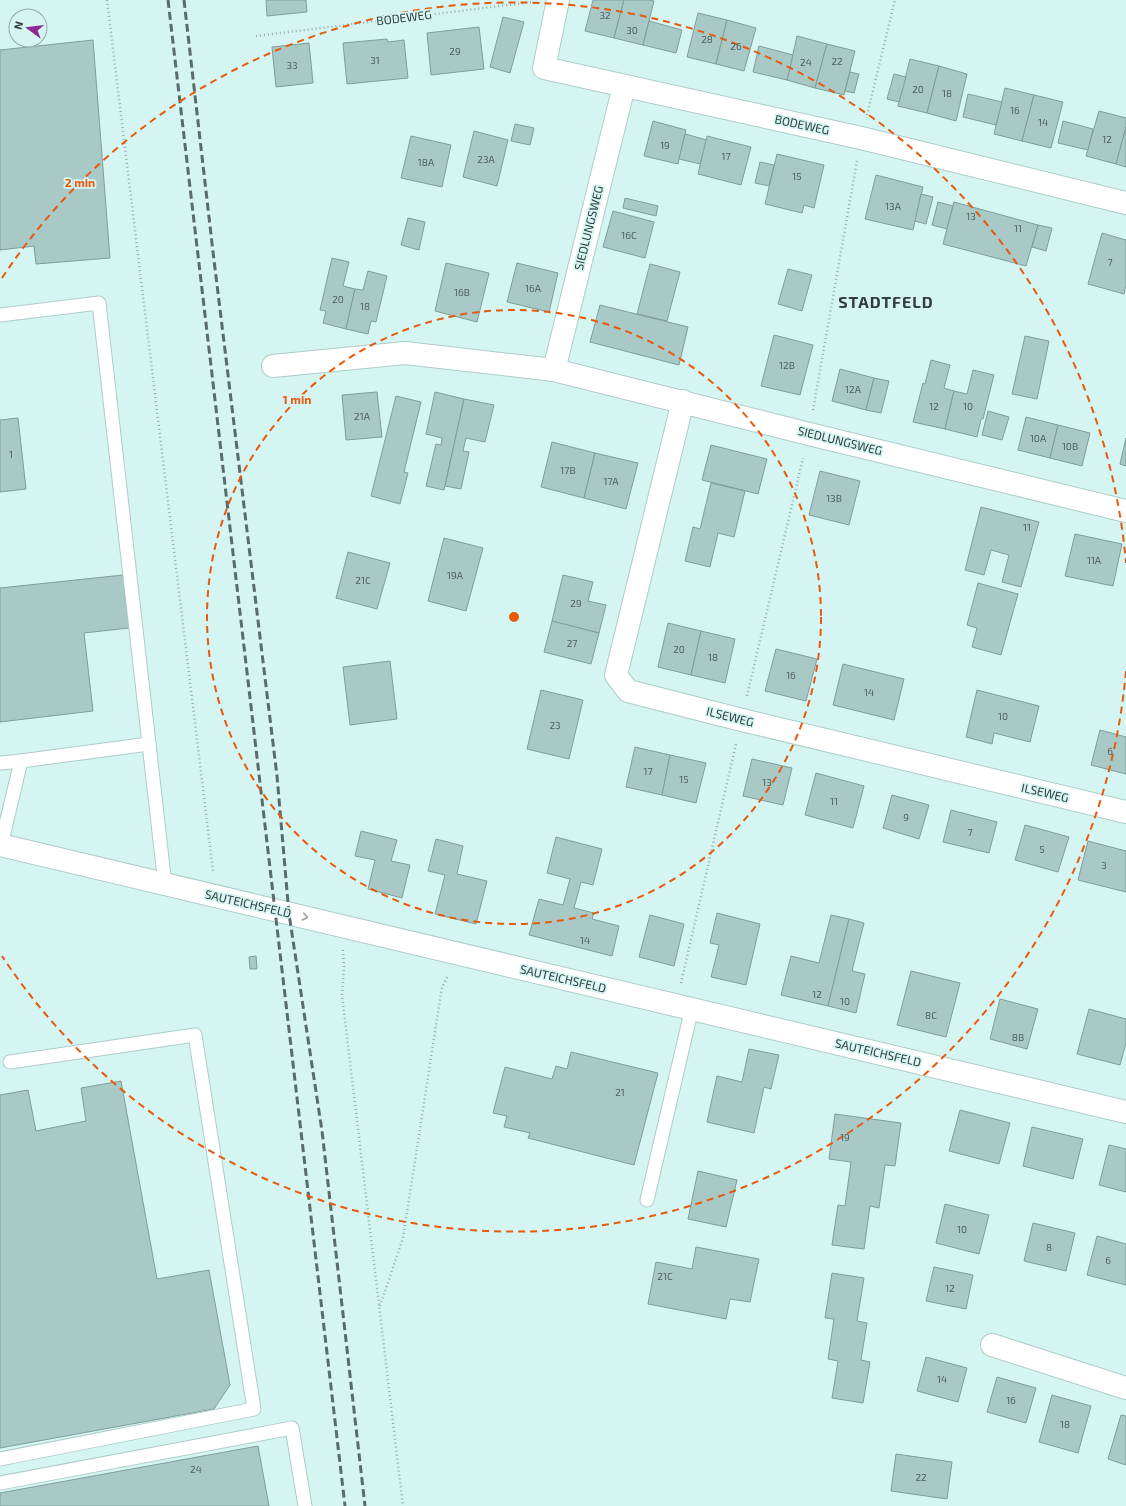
<svg xmlns="http://www.w3.org/2000/svg" width="1126" height="1506" font-family="'Exo 2',sans-serif">
	<style>
		.building { fill: #a9c9c6; stroke: #7f9e9b }
		.lines { fill: none; stroke-linecap: round; stroke-linejoin: round }
		.service-casing { stroke: #adcdca; stroke-width: 15 }
		.minor-casing { stroke: #adcdca; stroke-width: 24 }
		.path { stroke: #95aeac; stroke-width: 2.5; stroke-dasharray: 1 3; stroke-linecap: butt }
		.service { stroke: #fff; stroke-width: 13 }
		.minor { stroke: #fff; stroke-width: 22 }
		.rail { stroke: #5a6c6a; stroke-width: 3; stroke-dasharray: 8 4; stroke-linecap: butt }
		.oneway { stroke: #989e9e }
		.ring { fill: none; stroke: #e8590c; stroke-width: 2; stroke-dasharray: 7 5 }
		.labels { text-anchor: middle; stroke-width: 3.5; stroke-linejoin: round; paint-order: stroke }
		.number-label { font-size: 10px; fill: #4f615f }
		.street-label { font-size: 12px; fill: #313e3d; stroke: #d4f5f2 }
		.district-label { font-size: 16px; font-weight: bold; letter-spacing: 1px; fill: #313e3d; stroke: #d4f5f2 }
		.centre { fill: #e8590c; stroke: #d4f5f2; stroke-width: 2 }
		.ring-label { font-size: 12px; text-anchor: middle; font-weight: bold; fill: #e8590c; stroke: #d4f5f2; stroke-width: 3.5; stroke-linejoin: round; paint-order: stroke }
	</style>
	<rect width="100%" height="100%" fill="#d4f5f2"/>
	<!-- building -->
	<g class="building">
		<path d="M266,0H306L307,12L267,16Z"/>
		<path d="M593,0H624L614,38L585,31Z"/>
		<path d="M624,0H649L654,1L643,45L614,38Z"/>
		<path d="M698,13L727,20L716,64L687,57Z"/>
		<path d="M503,17L524,22L510,73L490,67Z"/>
		<path d="M727,20L756,28L744,71L716,64Z"/>
		<path d="M649,21L682,30L676,53L643,45Z"/>
		<path d="M479,27L484,69L431,75L427,33Z"/>
		<path d="M797,36L827,44L815,88L787,80Z"/>
		<path d="M387,39L388,42L404,40L408,78L347,84L343,43Z"/>
		<path d="M93,40L110,258L36,264L34,246L0,250V50Z"/>
		<path d="M309,43L313,83L276,87L272,47Z"/>
		<path d="M827,44L855,51L844,95L815,88Z"/>
		<path d="M759,46L793,55L787,80L753,72Z"/>
		<path d="M910,59L939,66L927,113L898,106Z"/>
		<path d="M939,66L967,74L956,121L927,113Z"/>
		<path d="M850,72L859,74L854,93L845,91Z"/>
		<path d="M894,74L906,77L899,102L887,99Z"/>
		<path d="M1005,88L1034,95L1022,141L994,134Z"/>
		<path d="M968,94L1002,102L996,125L963,117Z"/>
		<path d="M1034,95L1063,102L1051,148L1022,141Z"/>
		<path d="M1099,111L1126,118V127L1116,164L1086,156Z"/>
		<path d="M653,121L686,130L678,164L644,156Z"/>
		<path d="M1063,121L1093,129L1088,150L1058,143Z"/>
		<path d="M515,124L534,128L530,145L511,141Z"/>
		<path d="M1126,127V167L1116,164Z"/>
		<path d="M474,131L508,140L497,186L463,177Z"/>
		<path d="M685,134L707,140L700,164L679,159Z"/>
		<path d="M411,136L451,145L442,187L401,178Z"/>
		<path d="M707,136L751,147L741,185L698,174Z"/>
		<path d="M777,154L824,165L814,208L804,205L802,213L765,204Z"/>
		<path d="M760,162L774,165L769,186L755,183Z"/>
		<path d="M876,175L923,187L913,230L865,219Z"/>
		<path d="M921,194L933,197L926,224L915,221Z"/>
		<path d="M625,198L658,206L656,216L623,208Z"/>
		<path d="M938,202L953,206L947,229L932,225Z"/>
		<path d="M954,202L1038,225L1026,266L943,244Z"/>
		<path d="M613,211L654,222L645,258L603,247Z"/>
		<path d="M408,218L425,222L419,250L401,245Z"/>
		<path d="M1038,225L1052,228L1046,251L1032,247Z"/>
		<path d="M1102,233L1126,240V285L1124,294L1088,284Z"/>
		<path d="M332,258L349,262L343,286L355,289L346,329L323,323L326,311L320,310Z"/>
		<path d="M446,263L489,273L477,322L435,311Z"/>
		<path d="M517,263L558,273L549,312L507,302Z"/>
		<path d="M650,264L680,272L667,321L637,314Z"/>
		<path d="M788,269L812,275L802,311L778,304Z"/>
		<path d="M368,271L387,276L376,322L371,321L368,334L346,329L355,289L363,290Z"/>
		<path d="M600,305L688,327L679,365L590,342Z"/>
		<path d="M774,335L813,345L800,395L761,386Z"/>
		<path d="M1025,336L1049,341L1037,399L1012,394Z"/>
		<path d="M931,360L950,365L944,388L954,391L945,429L913,422L923,383L925,384Z"/>
		<path d="M840,369L874,378L866,410L832,401Z"/>
		<path d="M973,370L994,375L983,419H981L977,437L945,429L954,391L967,394Z"/>
		<path d="M874,378L889,381L881,413L866,410Z"/>
		<path d="M377,392L382,437L346,440L342,395Z"/>
		<path d="M435,392L464,399L444,490L426,486L436,444L441,445L442,438L426,434Z"/>
		<path d="M396,396L421,402L404,472L408,473L400,504L371,496Z"/>
		<path d="M464,399L494,405L485,442L466,438L463,451L469,452L461,489L445,486Z"/>
		<path d="M988,411L1009,417L1002,440L982,435Z"/>
		<path d="M1026,417L1058,425L1050,458L1018,450Z"/>
		<path d="M18,418L26,489L0,492V420Z"/>
		<path d="M1058,425L1090,433L1082,466L1050,458Z"/>
		<path d="M1126,438V466L1120,464Z"/>
		<path d="M552,442L595,453L584,498L541,487Z"/>
		<path d="M711,445L767,459L758,494L702,480Z"/>
		<path d="M595,453L638,463L626,509L584,498Z"/>
		<path d="M820,471L860,481L849,525L809,515Z"/>
		<path d="M711,483L745,491L734,537L718,533L710,567L685,561L693,527L700,529Z"/>
		<path d="M981,507L1039,522L1021,587L1002,582L1009,555L991,550L984,575L965,570Z"/>
		<path d="M1075,534L1122,544L1113,586L1065,576Z"/>
		<path d="M444,538L483,548L466,611L428,601Z"/>
		<path d="M348,552L390,563L377,609L336,598Z"/>
		<path d="M123,575L129,628L84,633L93,711L0,722V588Z"/>
		<path d="M563,575L593,582L588,601L606,605L599,633L552,621Z"/>
		<path d="M978,583L1018,594L1001,655L972,647L977,628L967,625Z"/>
		<path d="M552,621L599,633L591,664L544,652Z"/>
		<path d="M668,623L701,631L691,675L658,667Z"/>
		<path d="M701,631L735,639L725,683L691,675Z"/>
		<path d="M776,649L817,659L806,701L765,691Z"/>
		<path d="M390,661L397,719L350,725L343,667Z"/>
		<path d="M843,664L904,679L894,720L833,705Z"/>
		<path d="M541,690L583,700L569,759L527,749Z"/>
		<path d="M977,690L1039,706L1030,742L994,733L992,744L966,737Z"/>
		<path d="M1100,730L1126,737V774L1091,765Z"/>
		<path d="M635,747L670,755L662,795L626,787Z"/>
		<path d="M670,755L706,763L696,803L662,795Z"/>
		<path d="M752,759L792,768L783,805L743,796Z"/>
		<path d="M816,773L864,786L853,828L805,815Z"/>
		<path d="M892,795L929,805L919,839L883,828Z"/>
		<path d="M951,810L997,822L989,853L943,842Z"/>
		<path d="M1025,825L1069,837L1058,872L1015,860Z"/>
		<path d="M361,831L397,840L391,861L410,865L402,898L368,889L375,860L355,856Z"/>
		<path d="M556,837L602,849L593,885L581,882L574,908L594,913L592,919L619,926L612,956L529,935L539,899L563,905L570,879L547,873Z"/>
		<path d="M436,839L463,846L457,874L487,881L476,924L435,914L445,875L428,871Z"/>
		<path d="M1088,841L1126,851V892L1078,880Z"/>
		<path d="M717,913L760,924L746,985L711,977L719,945L710,943Z"/>
		<path d="M650,915L684,924L674,966L639,957Z"/>
		<path d="M831,915L849,919L828,1006L781,995L791,956L819,963Z"/>
		<path d="M849,919L864,923L852,971L865,974L856,1013L828,1006Z"/>
		<path d="M256,956L257,969H250L249,957Z"/>
		<path d="M911,971L960,983L946,1037L897,1025Z"/>
		<path d="M1000,999L1038,1009L1027,1049L990,1039Z"/>
		<path d="M1089,1009L1126,1019V1043L1120,1065L1077,1054Z"/>
		<path d="M749,1049L779,1055L771,1089L764,1087L754,1133L707,1122L717,1076L742,1082Z"/>
		<path d="M571,1052L658,1073L634,1165L528,1138L530,1133L504,1127L507,1116L493,1113L505,1067L552,1079L556,1066L567,1069Z"/>
		<path d="M121,1081L157,1279L209,1270L230,1385L214,1409L0,1448V1095L28,1090L36,1131L86,1121L81,1088Z"/>
		<path d="M960,1110L1010,1123L999,1164L949,1151Z"/>
		<path d="M835,1114L901,1123L895,1166L885,1165L879,1208L870,1206L864,1249L832,1245L838,1205L845,1206L851,1162L829,1159Z"/>
		<path d="M1032,1127L1083,1139L1073,1179L1023,1166Z"/>
		<path d="M1109,1145L1126,1149V1192L1099,1185Z"/>
		<path d="M698,1171L737,1180L726,1227L688,1219Z"/>
		<path d="M945,1204L989,1215L979,1254L936,1243Z"/>
		<path d="M1033,1223L1075,1233L1066,1271L1024,1261Z"/>
		<path d="M1097,1236L1126,1244V1285L1087,1275Z"/>
		<path d="M696,1247L759,1259L750,1302L730,1299L726,1319L648,1304L656,1262L692,1269Z"/>
		<path d="M934,1267L973,1275L966,1309L926,1301Z"/>
		<path d="M832,1273L864,1278L857,1321L867,1323L861,1360L870,1362L863,1403L832,1398L838,1361L828,1359L834,1319L825,1318Z"/>
		<path d="M926,1357L967,1368L958,1402L917,1391Z"/>
		<path d="M997,1377L1036,1388L1026,1423L987,1412Z"/>
		<path d="M1052,1395L1091,1406L1078,1453L1039,1442Z"/>
		<path d="M1121,1415L1126,1416V1465L1108,1459Z"/>
		<path d="M258,1446L269,1506H0V1493Z"/>
		<path d="M896,1454L952,1462L947,1499L891,1491Z"/>
	</g>
	<g class="lines">
		<defs>
			<g id="service">
				<path d="M0,315L99,303L165,885"/>
				<path d="M0,763L21,761"/>
				<path d="M1,845L21,761L149,744"/>
				<path d="M647,1200L692,1008"/>
				<path d="M0,1459L254,1409L195,1035L10,1062"/>
				<path d="M0,1483L292,1428L305,1506"/>
			</g>
			<g id="minor">
				<path d="M558,0L544,68L861,138L1126,203"/>
				<path d="M273,366L405,353L554,370L809,434L1126,511"/>
				<path d="M554,370L624,86"/>
				<path d="M683,401L616,675L628,691L742,720L1126,812"/>
				<path d="M0,845L1126,1112"/>
				<path d="M992,1345L1126,1388"/>
			</g>
		</defs>
		<!-- service casing -->
		<use href="#service" class="service-casing"/>
		<!-- minor casing -->
		<use href="#minor" class="minor-casing"/>
		<!-- path -->
		<g class="path">
			<path d="M107,0L213,871"/>
			<path d="M256,36L533,2"/>
			<path d="M867,115L895,0"/>
			<path d="M813,410L857,161"/>
			<path d="M747,696L803,458"/>
			<path d="M343,950L344,967L342,995L403,1506"/>
			<path d="M681,983L736,744"/>
			<path d="M380,1306L403,1238L442,987L448,976"/>
		</g>
		<!-- service -->
		<use href="#service" class="service"/>
		<!-- minor -->
		<use href="#minor" class="minor"/>
		<!-- rail -->
		<g class="rail">
			<path d="M168,0L345,1506"/>
			<path d="M184,0L213,252L277,776L289,914L322,1131L365,1506"/>
		</g>
	</g>
	<!-- one-way arrows -->
	<defs><path id="oneway-chevron" d="M-2-3.5L2.5 0L-2 3.5" fill="none" stroke-width="1.6" stroke-linecap="round" stroke-linejoin="round"/></defs>
	<use class="oneway" href="#oneway-chevron" transform="translate(305 917) rotate(13)"/>
	<!-- distance rings -->
	<g class="ring">
		<circle cx="514" cy="617" r="307"/>
		<path d="M1126 671A614 614 0 0 1 2 956M2 278A614 614 0 0 1 1126 563"/>
	</g>
	<g class="labels">
		<!-- number labels -->
		<g class="number-label">
			<text x="605" y="19">32</text>
			<text x="632" y="34">30</text>
			<text x="707" y="43">28</text>
			<text x="736" y="50">26</text>
			<text x="455" y="55">29</text>
			<text x="375" y="64">31</text>
			<text x="837" y="65">22</text>
			<text x="806" y="66">24</text>
			<text x="292" y="69">33</text>
			<text x="918" y="93">20</text>
			<text x="947" y="97">18</text>
			<text x="1015" y="114">16</text>
			<text x="1043" y="126">14</text>
			<text x="1107" y="143">12</text>
			<text x="665" y="149">19</text>
			<text x="726" y="160">17</text>
			<text x="486" y="163">23A</text>
			<text x="426" y="166">18A</text>
			<text x="797" y="180">15</text>
			<text x="893" y="210">13A</text>
			<text x="971" y="220">13</text>
			<text x="1018" y="232">11</text>
			<text x="629" y="239">16C</text>
			<text x="1110" y="266">7</text>
			<text x="533" y="292">16A</text>
			<text x="462" y="296">16B</text>
			<text x="338" y="303">20</text>
			<text x="365" y="310">18</text>
			<text x="787" y="369">12B</text>
			<text x="853" y="393">12A</text>
			<text x="934" y="410">12</text>
			<text x="968" y="410">10</text>
			<text x="362" y="420">21A</text>
			<text x="1038" y="442">10A</text>
			<text x="1070" y="450">10B</text>
			<text x="11" y="458">1</text>
			<text x="568" y="474">17B</text>
			<text x="611" y="485">17A</text>
			<text x="834" y="502">13B</text>
			<text x="1027" y="531">11</text>
			<text x="1094" y="564">11A</text>
			<text x="455" y="579">19A</text>
			<text x="363" y="584">21C</text>
			<text x="576" y="607">29</text>
			<text x="572" y="647">27</text>
			<text x="679" y="653">20</text>
			<text x="713" y="661">18</text>
			<text x="791" y="679">16</text>
			<text x="869" y="696">14</text>
			<text x="1003" y="720">10</text>
			<text x="555" y="729">23</text>
			<text x="1110" y="755">6</text>
			<text x="648" y="775">17</text>
			<text x="684" y="783">15</text>
			<text x="767" y="786">13</text>
			<text x="834" y="805">11</text>
			<text x="906" y="821">9</text>
			<text x="970" y="836">7</text>
			<text x="1042" y="853">5</text>
			<text x="1104" y="869">3</text>
			<text x="585" y="944">14</text>
			<text x="817" y="998">12</text>
			<text x="845" y="1005">10</text>
			<text x="931" y="1019">8C</text>
			<text x="1018" y="1041">8B</text>
			<text x="620" y="1096">21</text>
			<text x="845" y="1141">19</text>
			<text x="962" y="1233">10</text>
			<text x="1049" y="1251">8</text>
			<text x="1108" y="1264">6</text>
			<text x="665" y="1280">21C</text>
			<text x="950" y="1292">12</text>
			<text x="942" y="1383">14</text>
			<text x="1011" y="1404">16</text>
			<text x="1065" y="1428">18</text>
			<text x="196" y="1473">24</text>
			<text x="921" y="1481">22</text>
		</g>
		<!-- street labels -->
		<g class="street-label">
			<text transform="translate(404 18) rotate(-7)" y="4">BODEWEG</text>
			<text transform="translate(802 125) rotate(12)" y="4">BODEWEG</text>
			<text transform="translate(589 228) rotate(-76)" y="4">SIEDLUNGSWEG</text>
			<text transform="translate(840 441) rotate(14)" y="4">SIEDLUNGSWEG</text>
			<text transform="translate(730 717) rotate(14)" y="4">ILSEWEG</text>
			<text transform="translate(1045 793) rotate(13)" y="4">ILSEWEG</text>
			<text transform="translate(248 904) rotate(13)" y="4">SAUTEICHSFELD</text>
			<text transform="translate(563 979) rotate(13)" y="4">SAUTEICHSFELD</text>
			<text transform="translate(878 1053) rotate(13)" y="4">SAUTEICHSFELD</text>
		</g>
		<!-- district labels -->
		<g class="district-label">
			<text x="886" y="308">STADTFELD</text>
		</g>
	</g>
	<circle cx="514" cy="617" r="6" class="centre"/>
	<g class="ring-label">
		<text x="80" y="187">2 min</text>
		<text x="297" y="404">1 min</text>
	</g>
	<!-- north arrow -->
	<g transform="translate(28 28) rotate(285)"><circle r="19" fill="#d4f5f2" stroke="#93acaa"/>
	<path d="M0-3L7 15L0 10L-7 15Z" fill="#8d2a92"/>
	<text y="-6" font-size="11" font-weight="bold" text-anchor="middle" fill="#313e3d">N</text>
	</g>
</svg>
